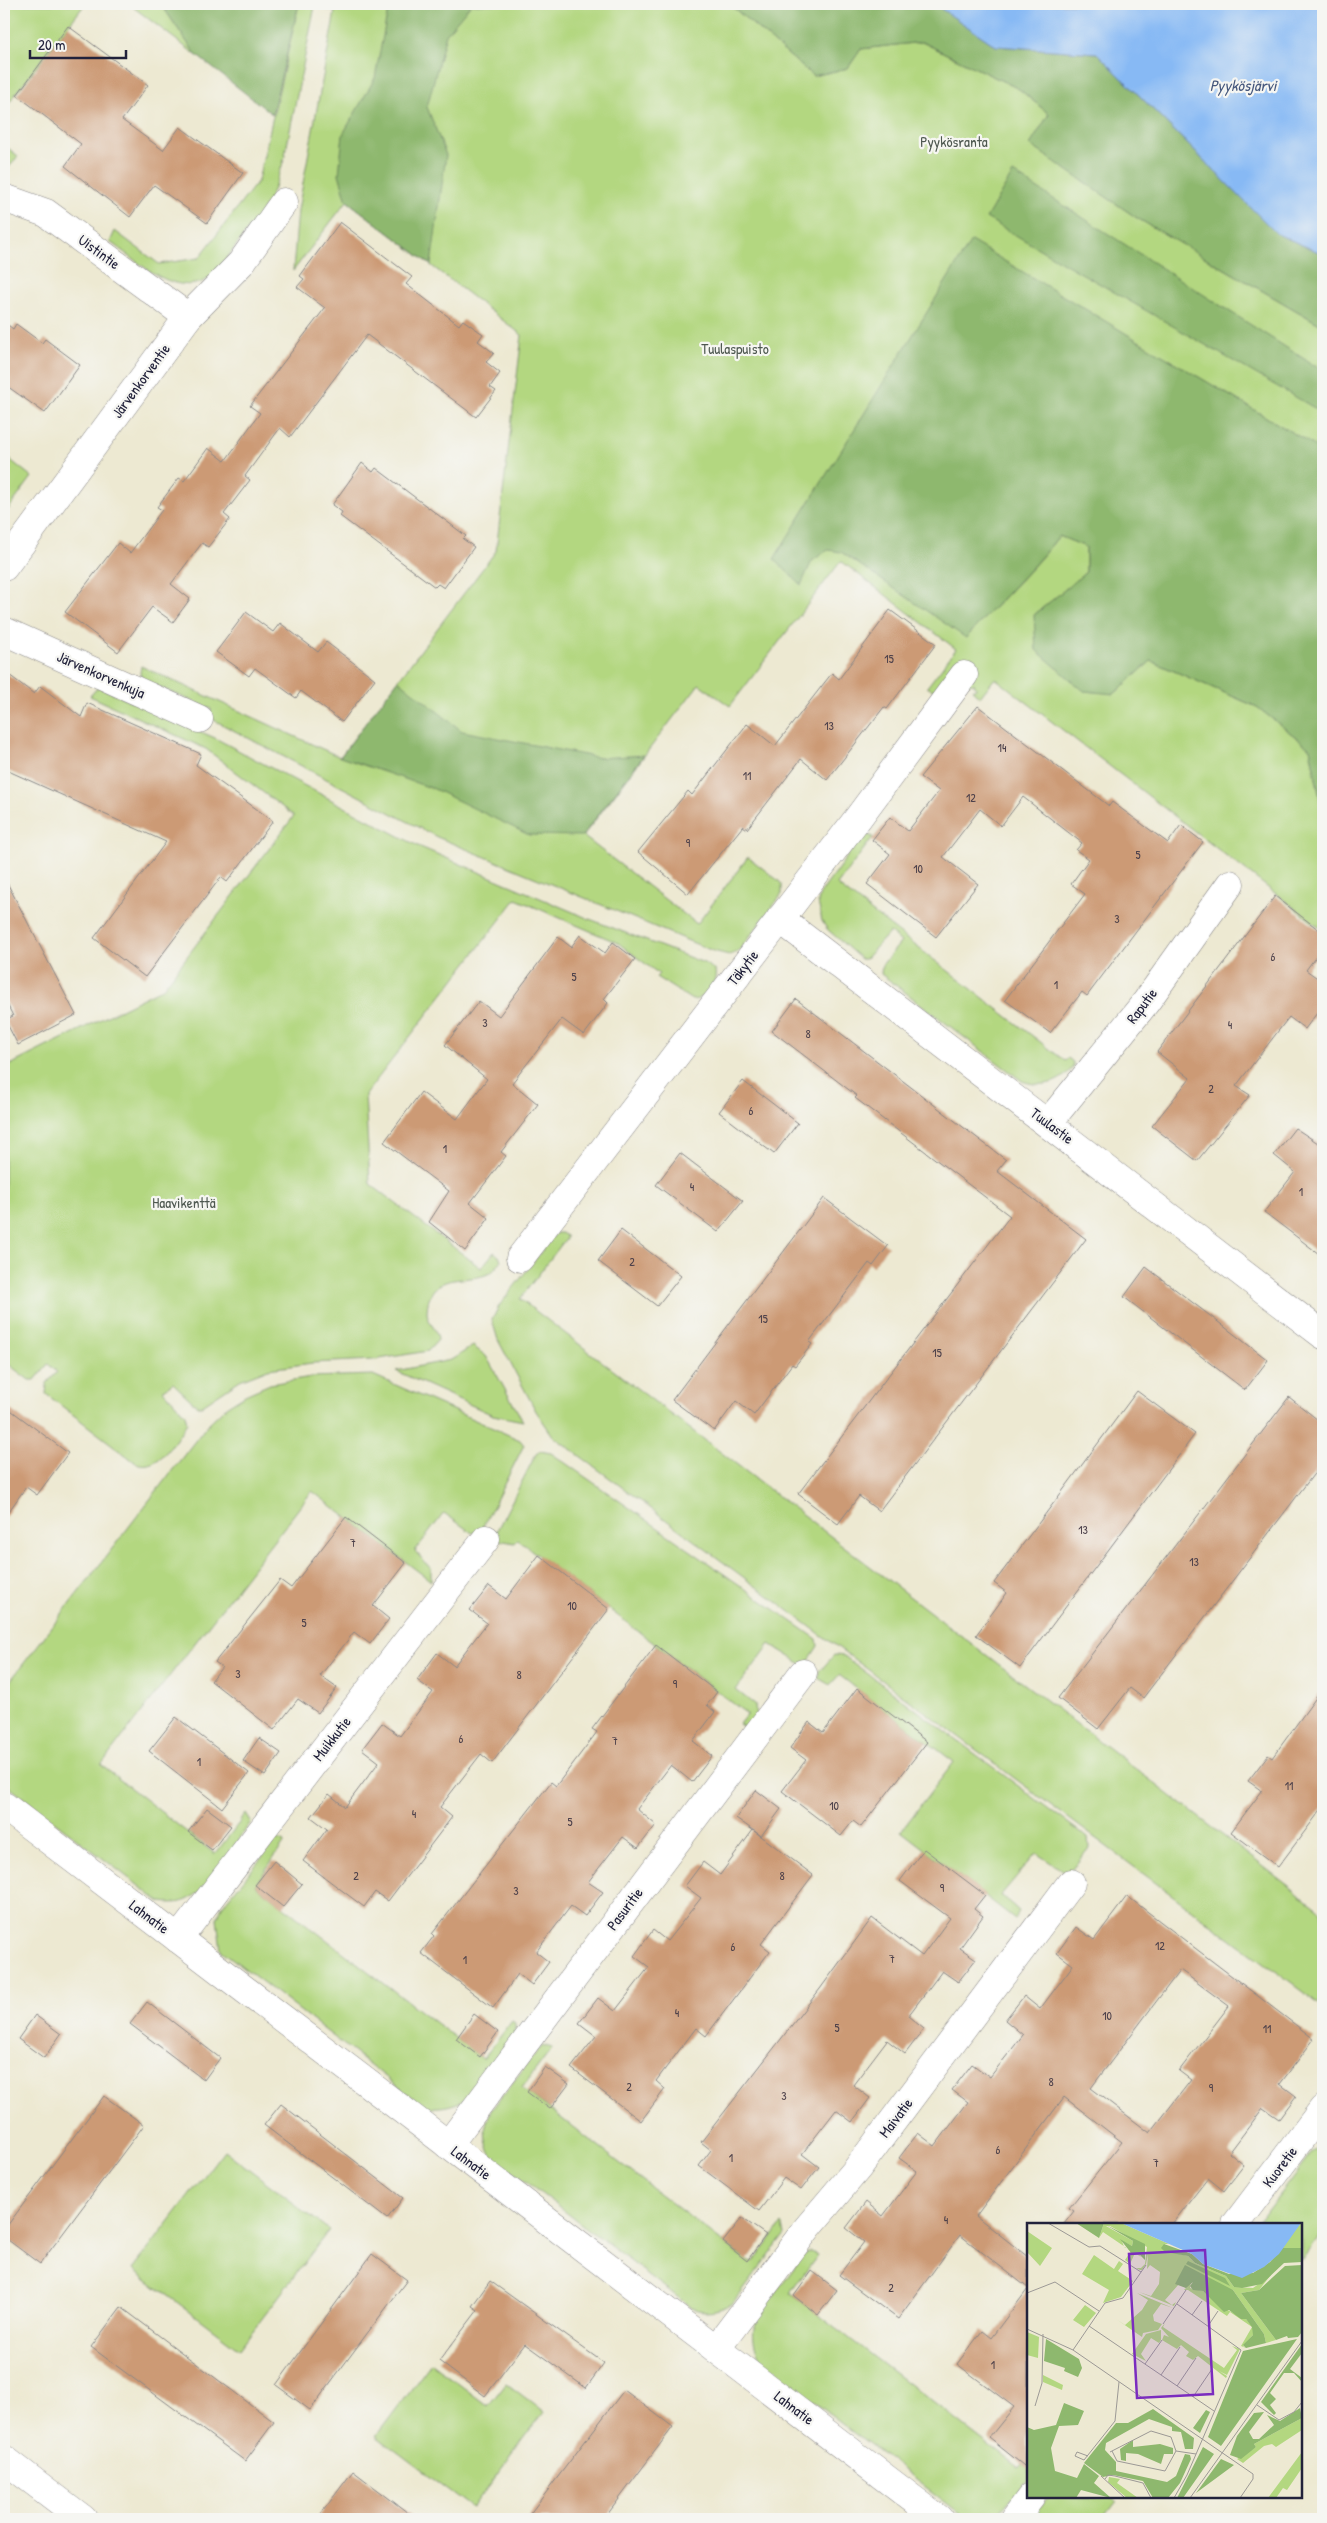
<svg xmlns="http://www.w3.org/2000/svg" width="1327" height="2523" font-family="'Patrick Hand',sans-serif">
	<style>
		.green { fill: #b3d780; stroke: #6a7c5e }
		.forest { fill: #8eb86e; stroke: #586d54 }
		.water { fill: #87b9f4; stroke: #546e98 }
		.building { fill: #cc9a75; fill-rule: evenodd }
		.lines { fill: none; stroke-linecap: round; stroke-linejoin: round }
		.minor-casing { stroke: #888686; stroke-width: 29 }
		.minor { stroke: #fff; stroke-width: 28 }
		.labels { text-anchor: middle; stroke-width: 4.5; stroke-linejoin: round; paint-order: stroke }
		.number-label { font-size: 12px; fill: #4c404a }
		.park-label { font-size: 15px; fill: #4e5850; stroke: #f6f6f2 }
		.street-label { font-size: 15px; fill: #22223b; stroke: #f6f6f2 }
		.water-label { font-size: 16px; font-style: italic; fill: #45577c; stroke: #f6f6f2 }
		.inset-road { fill: none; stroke: #9c9996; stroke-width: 1 }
		.view { fill: #7b2cbf; fill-opacity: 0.15; stroke: #7b2cbf; stroke-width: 2.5 }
		.inset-edge { fill: none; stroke: #22223b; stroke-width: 2.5 }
	</style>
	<rect width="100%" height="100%" fill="#f6f6f2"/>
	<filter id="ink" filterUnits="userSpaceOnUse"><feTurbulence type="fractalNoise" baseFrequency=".02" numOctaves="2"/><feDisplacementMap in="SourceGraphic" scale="10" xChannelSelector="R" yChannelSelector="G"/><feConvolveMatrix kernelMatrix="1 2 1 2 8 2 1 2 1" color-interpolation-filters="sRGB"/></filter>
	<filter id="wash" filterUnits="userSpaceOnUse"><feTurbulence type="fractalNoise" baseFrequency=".0096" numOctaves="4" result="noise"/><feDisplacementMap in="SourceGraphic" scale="20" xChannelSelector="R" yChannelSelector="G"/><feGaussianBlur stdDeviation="1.12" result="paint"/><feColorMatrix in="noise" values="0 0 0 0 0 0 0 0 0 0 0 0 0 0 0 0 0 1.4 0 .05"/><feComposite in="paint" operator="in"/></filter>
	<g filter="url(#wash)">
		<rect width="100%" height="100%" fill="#ede9d2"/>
		<!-- green -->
		<g class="green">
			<path d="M4,4H85L4,109Z"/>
			<path d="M129,4H161L196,55Z"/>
			<path d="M299,4H729L813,76L848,68L861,49L922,42L1019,89L1049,114L1031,145L1137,218L1323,326V451L1049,288L966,638C996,604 1031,572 1059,536L1086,547V572L1034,615L1114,694L1151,661L1257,707L1310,748L1323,814V930L995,678L980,697L972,690L976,688L974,683L932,690L927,687L956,649L841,561L730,706L699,684L583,836L697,924L748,857L779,881L782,885V894L738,952L729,955L713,951L437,837L210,718L211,709L142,680L140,673L141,666L340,757L496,551L522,335L347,201L293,271L298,210L335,12L315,6L284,160L274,188L268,202L216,273C180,305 141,263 110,242L115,231L159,264L199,258L258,181Z"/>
			<path d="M4,145L18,156L5,172H4Z"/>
			<path d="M4,455L32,477L4,515Z"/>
			<path d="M98,687L215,738L418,846L587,918L704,963L715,970C718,983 705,1000 692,1000L656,977L659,974L618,943L516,899L365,1095L370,1184L481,1268L494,1252L500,1257L501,1261C498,1265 494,1271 490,1273C469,1285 428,1268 427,1312C427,1322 438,1330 438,1340L428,1351L373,1360L312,1363L268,1369L240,1380L201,1406H197L173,1383L163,1390L185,1414L187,1423C175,1439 160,1472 136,1463L46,1394L47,1383L57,1372L48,1364L35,1380H29L4,1361V1068L163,988L294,816L206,749L90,696Z"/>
			<path d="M864,833L873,837L837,885L1065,1061L1068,1058L1073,1062V1067C1060,1084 1042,1088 1022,1081L881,974L882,965L901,942L890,932L865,959H861L827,929L822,921L818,902L820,894Z"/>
			<path d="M556,1233H562L567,1237L520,1299L1323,1912V2007L553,1436L536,1411L498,1340L492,1320L499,1306Z"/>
			<path d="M473,1346L486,1356L523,1421L493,1415L396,1371L451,1360Z"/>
			<path d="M373,1375L520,1440L524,1445L480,1532L472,1533L444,1513L415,1551L431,1569V1581L312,1491L101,1765L215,1854L246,1814L251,1822C235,1844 211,1889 187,1900C178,1904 169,1903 160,1902L4,1783V1689L208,1424L226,1407L245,1395L270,1384L311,1377Z"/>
			<path d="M540,1451L551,1453L817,1639L818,1646L807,1663L803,1665L770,1644L736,1690L755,1705L756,1721L745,1728L739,1724L747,1714L518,1540L515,1543L498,1540L495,1534L536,1454Z"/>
			<path d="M834,1655L844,1656L1088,1838L1089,1848L1068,1874L1036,1853L1001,1895L1019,1911L1015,1919L901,1831L954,1762L839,1675L830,1685L818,1678L819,1672Z"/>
			<path d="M277,1839L285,1842L255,1885L483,2059L512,2021L515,2023V2035L466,2099C453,2106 436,2110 422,2105L221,1950L217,1919L222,1906Z"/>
			<path d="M542,2045L552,2048L522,2088L747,2261L752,2263L782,2224L783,2226L785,2234L732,2304C720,2310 705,2314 692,2308L493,2157C483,2141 483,2125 492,2109Z"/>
			<path d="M1318,2149H1323V2230L1301,2260V2224H1257L1311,2153Z"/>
			<path d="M224,2150L329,2230L239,2349L133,2269Z"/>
			<path d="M810,2252L818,2255L790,2293L1019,2468L1028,2456V2479L1000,2513L991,2518H966L761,2361C754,2346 751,2335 756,2320L805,2253Z"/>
			<path d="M431,2363L488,2406L506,2383L544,2412L472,2508L376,2436Z"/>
			<path d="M1048,2497H1110L1116,2501L1102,2519H1031Z"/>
		</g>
		<!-- forest -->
		<g class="forest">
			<path d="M161,4H299L272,114L196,55Z"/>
			<path d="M389,4H471L446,34L427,107L446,155L431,265L347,201L339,174L343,134L375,78Z"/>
			<path d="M729,4H934L996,46L1097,53L1277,234L1323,254V326L1137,218L1030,145L1049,114L1019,89L922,42L861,49L848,68L813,76Z"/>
			<path d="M1013,173L1323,371V413L986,218Z"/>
			<path d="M971,241L1323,451V814L1310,748L1257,707L1151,661L1114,694L1084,691L1036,650L1034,615L1086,572V547L1059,536C1030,572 996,604 966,638L841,552L828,550L812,561L801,585L774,559Z"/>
			<path d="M398,680L462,731L600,758L644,755L582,836L529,835L434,789L340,757Z"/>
		</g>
		<!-- water -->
		<path class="water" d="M934,4H1323V254L1277,234L1097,53L996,46Z"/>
		<g id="blocks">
			<!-- building -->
			<g class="building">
				<path d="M68,26L148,85L122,120L163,150L180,127L243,173L207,223L154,185L130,217L65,166L81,144L17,95Z"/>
				<path d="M340,222L412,277L406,284L459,325L463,320L483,334L478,341L494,353L486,362L500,373L490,387L496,391L476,417L367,335L290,437L280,428L245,476L250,480L224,514L230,519L208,547L202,543L171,584L190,599L173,622L152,607L118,652L65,612L118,543L130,553L162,510L157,507L179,478L184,481L208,448L225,461L260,413L250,406L325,308L297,287L304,279L300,276Z"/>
				<path d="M4,322L13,329L16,324L42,343L45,339L80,365L45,413L4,384Z"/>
				<path d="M362,463L373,472L376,468L466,536L463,539L474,547L444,588L438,584L435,587L340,516L342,512L332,505Z"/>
				<path d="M890,610L936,644L887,709L884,707L827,780L801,759L747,829L743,826L688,894L638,852L688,791L692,795L747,724L775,746L832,673L839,679Z"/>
				<path d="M246,612L273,632L280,623L318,652L326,642L375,679L342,722L301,691L296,698L255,668L249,676L216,652Z"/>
				<path d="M4,671L34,694L40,686L81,717L87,703L201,754L196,765L273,821L227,882L221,877L145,977L94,938L166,842L4,769Z"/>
				<path d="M978,706L1109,806L1112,802L1168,843L1181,825L1203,842L1087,996L1082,992L1050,1033L1005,1000L1085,894L1071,884L1089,859L1076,850L1082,843L1023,797L1001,826L980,809L943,857L978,884L936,937L867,884L890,854L872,840L890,817L908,831L939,791L920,777Z"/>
				<path d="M4,877L76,1015L18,1045L5,1020L13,1016L4,998Z"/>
				<path d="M1275,896L1323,933V947L1306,970L1323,982V1005L1305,1029L1289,1017L1236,1086L1250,1095L1197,1161L1152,1126L1190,1078L1157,1052Z"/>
				<path d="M580,935L605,953L613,942L635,959L604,999L608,1003L584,1035L562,1019L512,1083L538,1104L501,1152L506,1156L470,1203L489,1218L465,1251L429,1222L449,1191L384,1142L421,1092L457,1119L487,1079L445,1045L479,1001L499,1016L558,937L571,947Z"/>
				<path d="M796,999L1006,1160L997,1171L1086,1239L879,1511L859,1496L838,1524L798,1494L1010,1216L855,1098L857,1096L772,1031Z"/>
				<path d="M743,1081L798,1123L774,1154L719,1112Z"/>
				<path d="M1295,1128L1318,1143L1323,1136V1257L1264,1212L1295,1172L1274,1155Z"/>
				<path d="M680,1153L743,1201L718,1232L656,1185Z"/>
				<path d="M824,1198L888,1246L873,1266L869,1263L809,1342L812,1344L795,1366L792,1364L754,1415L736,1401L714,1431L672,1400Z"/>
				<path d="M621,1230L681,1276L657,1306L598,1261Z"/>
				<path d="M1146,1267L1268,1360L1245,1390L1124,1297Z"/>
				<path d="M1137,1391L1195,1434L1020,1668L976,1635L1007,1593L994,1583Z"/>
				<path d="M1289,1397L1323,1424V1462L1143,1698L1130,1688L1098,1729L1058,1698Z"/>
				<path d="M4,1405L68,1453L37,1495L26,1487L4,1518Z"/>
				<path d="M346,1517L406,1563L373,1606L389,1619L370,1644L354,1632L320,1676L337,1688L318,1713L298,1699L274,1730L211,1681L222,1667L215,1662L280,1580L291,1588Z"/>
				<path d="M539,1555L609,1609L492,1763L481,1754L440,1807L452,1817L388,1901L375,1892L364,1907L303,1861L327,1829L311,1817L329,1794L345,1807L379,1762L362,1749L382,1723L400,1736L433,1692L417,1680L437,1653L454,1666L487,1623L470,1610L489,1586L506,1599Z"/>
				<path d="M656,1645L717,1692L707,1705L715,1712L693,1741L712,1756L692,1782L671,1765L637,1809L656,1825L638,1848L623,1837L588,1882L603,1892L585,1916L571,1906L536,1952L549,1962L532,1985L518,1974L493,2008L421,1953L434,1936L432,1934L551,1782L556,1786L597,1732L592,1729Z"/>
				<path d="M857,1688L927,1742L861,1827L853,1821L841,1836L782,1791L806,1760L790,1748L809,1722L823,1733Z"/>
				<path d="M1323,1688V1807L1278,1867L1231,1832L1262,1791L1248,1781L1268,1755L1272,1758Z"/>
				<path d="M176,1717L249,1773L222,1808L149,1751Z"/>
				<path d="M259,1738L281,1753L265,1776L243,1761Z"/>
				<path d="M756,1790L781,1809L761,1836L736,1818Z"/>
				<path d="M207,1808L231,1826L212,1850L188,1832Z"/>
				<path d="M753,1830L813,1875L761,1944L770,1951L706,2036L696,2028L656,2081L665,2089L641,2121L571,2068L596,2036L579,2023L598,1998L615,2011L649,1967L634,1956L653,1930L667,1941L701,1898L685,1886L703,1862L720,1875Z"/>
				<path d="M924,1849L985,1895L974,1909L983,1916L960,1948L976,1959L958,1982L942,1971L908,2016L924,2029L905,2054L887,2040L853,2085L870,2098L852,2122L836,2110L802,2154L819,2167L801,2190L784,2178L759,2211L699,2166L711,2150L701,2142L820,1989L872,1918L922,1956L950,1918L900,1881Z"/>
				<path d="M274,1861L302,1884L283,1907L255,1885Z"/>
				<path d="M1127,1896L1314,2039L1280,2084L1296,2096L1279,2119L1263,2108L1229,2153L1244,2165L1224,2191L1208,2178L1172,2224H1064L1074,2211L1069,2208L1122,2142L1064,2097L976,2216L1028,2257V2288L960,2235L898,2319L839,2275L864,2242L846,2228L866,2202L883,2216L917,2171L899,2158L918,2133L935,2146L968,2102L952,2090L972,2064L990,2077L1023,2035L1005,2020L1024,1996L1040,2009L1073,1965L1057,1953L1076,1927L1094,1940ZM1180,1970L1229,2006L1179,2071L1191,2080L1150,2133L1091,2088Z"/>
				<path d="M147,2002L220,2058L204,2080L130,2024Z"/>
				<path d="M474,2014L498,2032L480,2057L456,2039Z"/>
				<path d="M35,2015L61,2034L44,2058L18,2039Z"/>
				<path d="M545,2067L569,2084L550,2109L527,2092Z"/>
				<path d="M104,2096L144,2125L40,2264L4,2237V2230Z"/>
				<path d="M281,2104L403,2198L387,2219L264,2125Z"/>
				<path d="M742,2218L766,2235L747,2261L723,2242Z"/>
				<path d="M372,2254L407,2280L310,2410L276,2385Z"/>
				<path d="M812,2271L837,2290L818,2315L794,2296Z"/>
				<path d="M490,2281L604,2363L586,2388L525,2344L485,2396L439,2361L478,2310L472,2306Z"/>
				<path d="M1028,2289V2469L989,2438L1014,2407L957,2364L982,2331L991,2338Z"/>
				<path d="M121,2307L274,2422L245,2461L91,2347Z"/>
				<path d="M624,2390L673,2427L604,2519H526Z"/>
				<path d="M353,2471L416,2519H317Z"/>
			</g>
		</g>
	</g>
	<g filter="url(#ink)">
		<use href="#blocks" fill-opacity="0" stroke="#888686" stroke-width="1"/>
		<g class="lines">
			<defs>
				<g id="minor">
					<path d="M4,198L46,213L188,317"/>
					<path d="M4,567L188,317L241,263L284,202"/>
					<path d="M4,631L199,719"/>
					<path d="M780,919L1323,1335"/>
					<path d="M1048,1123L1146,1002L1230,884"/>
					<path d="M520,1258L858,818L964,675"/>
					<path d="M4,1806L939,2519"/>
					<path d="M178,1939L486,1539"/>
					<path d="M448,2145L803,1673"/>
					<path d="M1236,2224L1323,2109"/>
					<path d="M716,2349L808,2227L857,2169L1071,1883"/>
					<path d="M4,2459L83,2519"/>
					<path d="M1014,2519L1031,2497"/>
				</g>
			</defs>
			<!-- minor casing -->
			<use href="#minor" class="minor-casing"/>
			<!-- minor -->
			<use href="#minor" class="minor"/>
		</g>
	</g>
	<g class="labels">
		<!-- number labels -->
		<g class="number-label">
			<text x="889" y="663">15</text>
			<text x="829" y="730">13</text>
			<text x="1002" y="752">14</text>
			<text x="747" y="780">11</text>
			<text x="971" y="802">12</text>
			<text x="688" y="847">9</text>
			<text x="1138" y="859">5</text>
			<text x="918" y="873">10</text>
			<text x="1117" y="923">3</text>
			<text x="1273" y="961">6</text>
			<text x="574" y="981">5</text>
			<text x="1056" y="989">1</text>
			<text x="485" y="1027">3</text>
			<text x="1230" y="1029">4</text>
			<text x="808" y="1038">8</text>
			<text x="1211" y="1093">2</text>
			<text x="751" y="1115">6</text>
			<text x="445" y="1153">1</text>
			<text x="692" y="1191">4</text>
			<text x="1301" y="1196">1</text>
			<text x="632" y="1266">2</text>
			<text x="763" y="1323">15</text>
			<text x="937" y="1357">15</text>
			<text x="1083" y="1534">13</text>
			<text x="353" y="1547">7</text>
			<text x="1194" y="1566">13</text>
			<text x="572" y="1610">10</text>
			<text x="304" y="1627">5</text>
			<text x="238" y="1678">3</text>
			<text x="519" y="1679">8</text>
			<text x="675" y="1688">9</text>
			<text x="461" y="1743">6</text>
			<text x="615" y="1745">7</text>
			<text x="199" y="1766">1</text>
			<text x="1289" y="1790">11</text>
			<text x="834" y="1810">10</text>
			<text x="414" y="1818">4</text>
			<text x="570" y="1826">5</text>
			<text x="356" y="1880">2</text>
			<text x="782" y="1880">8</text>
			<text x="942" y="1892">9</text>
			<text x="516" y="1895">3</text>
			<text x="1160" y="1950">12</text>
			<text x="733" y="1951">6</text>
			<text x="892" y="1963">7</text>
			<text x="465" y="1964">1</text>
			<text x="677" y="2017">4</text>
			<text x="1107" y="2020">10</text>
			<text x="837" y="2032">5</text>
			<text x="1267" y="2033">11</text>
			<text x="1051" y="2086">8</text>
			<text x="629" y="2091">2</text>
			<text x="1211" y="2092">9</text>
			<text x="784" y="2100">3</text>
			<text x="998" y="2154">6</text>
			<text x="731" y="2162">1</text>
			<text x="1156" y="2167">7</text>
			<text x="946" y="2224">4</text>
			<text x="891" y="2292">2</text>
			<text x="993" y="2369">1</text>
		</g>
		<!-- park labels -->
		<g class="park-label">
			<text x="954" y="147">Pyykösranta</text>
			<text x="735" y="354">Tuulaspuisto</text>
			<text x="184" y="1208">Haavikenttä</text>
		</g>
		<!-- street labels -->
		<g class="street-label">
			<text transform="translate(99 252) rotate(36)" y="5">Uistintie</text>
			<text transform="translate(141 381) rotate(-54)" y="5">Järvenkorventie</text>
			<text transform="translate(101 675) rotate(24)" y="5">Järvenkorvenkuja</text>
			<text transform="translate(743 968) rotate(-52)" y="5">Täkytie</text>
			<text transform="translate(1142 1006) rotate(-53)" y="5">Raputie</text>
			<text transform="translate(1052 1126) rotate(37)" y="5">Tuulastie</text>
			<text transform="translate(332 1739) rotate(-52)" y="5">Muikkutie</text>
			<text transform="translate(625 1909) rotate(-53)" y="5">Pasuritie</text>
			<text transform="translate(149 1917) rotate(37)" y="5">Lahnatie</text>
			<text transform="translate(896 2118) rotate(-53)" y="5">Maivatie</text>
			<text transform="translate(471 2163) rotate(37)" y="5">Lahnatie</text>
			<text transform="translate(1280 2167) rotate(-53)" y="5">Kuoretie</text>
			<text transform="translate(794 2408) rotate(37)" y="5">Lahnatie</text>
		</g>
		<!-- water labels -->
		<g class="water-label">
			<text x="1243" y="91">Pyykösjärvi</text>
		</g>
	</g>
	<!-- overview -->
	<g transform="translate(1027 2223)">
		<rect width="275" height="275" fill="#ede9d2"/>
		<path d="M77,0H94L142,21H137L144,29L161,33L168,40L199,53L207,64L226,65L243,53L232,67L214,70L249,117L239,120L237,111L206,67L164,58L163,65L176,68L194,84L219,96L226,104V112L216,123L219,125L214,123L225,104L203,89L200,93L161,67H157L159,65L152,61L138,77L145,82L149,79L147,83L112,69L124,73L132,61L133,49L123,42L120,46L121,31L119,41L115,47H113L109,45H114L118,41L120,24L83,3H79L106,18L105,23L95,18L97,24L111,30L114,34L108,30L103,41L98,37L104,28L76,9L72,15ZM275,0V25H255L265,8ZM0,8L25,25L13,43L0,29ZM67,32L87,46L92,38L96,41L91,48L106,58L94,74L76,80L82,67L55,51ZM110,70L146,85L134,81L126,92L127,98L135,101L131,107L116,110L115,114L89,96L98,102L115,87L121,77ZM58,82L69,90L57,104L46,97ZM138,100L136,104L197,145L210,127L205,123L213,126L200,152L192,148L200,153L199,155L171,133L166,137L159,133L162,129L154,122L150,126L135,117L137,112L142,114L134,105ZM134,107V117L132,120L124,115L114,131L119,138L105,131L119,111ZM0,109L12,114L11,135L0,132ZM16,152L36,162L35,167L16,159ZM275,195V207L249,224L245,221L237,223L216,240L210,236L229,224L227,221ZM275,229V245L260,267L256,265L249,275H241ZM82,254L93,256L90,260L111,275H100L81,259Z" fill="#b3d780"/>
		<path d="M49,0H77L72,15ZM79,2L118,21V37L111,30L105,31L93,16L105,23L106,18ZM137,21L165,31L176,41L202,51L226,50L243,39L255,25H275V39L257,40L235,61L215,65L207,64L199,53L168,40L161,33L138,29L134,25ZM161,38L198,55L203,63L159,41ZM158,42L206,67L237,111L239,120L219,125L216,122L226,112L225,104L219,96H214L202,87L197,89L176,68L166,67L163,63L166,59L159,65L148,61ZM275,42V109L271,114L261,115L260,113L249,117L214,70L232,67L258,43ZM19,116L52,136L55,145L51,154L37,148L38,145L17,138ZM270,116L194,223L181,214L216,128ZM275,121V130L263,146L275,155V159L267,150H257L243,170L249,176L243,182L249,190L247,192L234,179ZM37,180L57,188L51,202L32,203L24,225L28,248L50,255L57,241L72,253L67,260L84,275L54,267L49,275H0V204L7,207L29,202ZM273,185L275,195L227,221L229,224L214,236L203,232L210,213L227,190L237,189L222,209L226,216H232L247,202L240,192L253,198ZM126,186L167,215L166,226H158L154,209L145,208V204L122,196L79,220L78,227L89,239V248L140,259L149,253L158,231L163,232L164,236L153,260L141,275H126L116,258L86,252L76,254L57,240L89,200H101ZM179,187L183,189L173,210L166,205ZM106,217V224L133,221L146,225V231H137L134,241L111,231L99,230V238L94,237L93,226ZM176,224L187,231L156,275H150ZM194,236L207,242L169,270Z" fill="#8eb86e"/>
		<path d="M94,0H274L252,31L237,44L215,55L176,41L165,31Z" fill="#87b9f4"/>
		<path class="inset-road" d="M21,0L62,24L73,23L114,49M0,70L28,59L72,88M165,92L175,78M136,101L159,67M62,103L187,188M181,103L191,88M0,106L46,127L226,251V256L213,275M46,127L78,80L96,75L119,42M118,141L135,117M134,152L153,124M150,163L169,135M166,174L185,146M230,182L252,197L267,189L275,179M8,183L15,160L16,111M85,228L90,238L138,248L149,228M83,229L124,208L144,214L149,228L169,231M61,233L50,229L48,233L57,237L88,198L92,159M74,253L98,275M78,256L81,252L88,253L116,260L124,275M147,275L160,252L214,127L150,81M163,275L275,118"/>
		<path class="view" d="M178,27L186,171L110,175L102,31Z"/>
		<rect width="275" height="275" class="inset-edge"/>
	</g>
	<!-- margin -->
	<rect width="1327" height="2523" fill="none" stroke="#f6f6f2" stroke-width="20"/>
	<!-- scale -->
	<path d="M30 50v8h96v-8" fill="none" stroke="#22223b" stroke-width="2.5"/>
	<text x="38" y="50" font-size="15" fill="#22223b" stroke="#f6f6f2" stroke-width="4" paint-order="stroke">20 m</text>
</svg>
